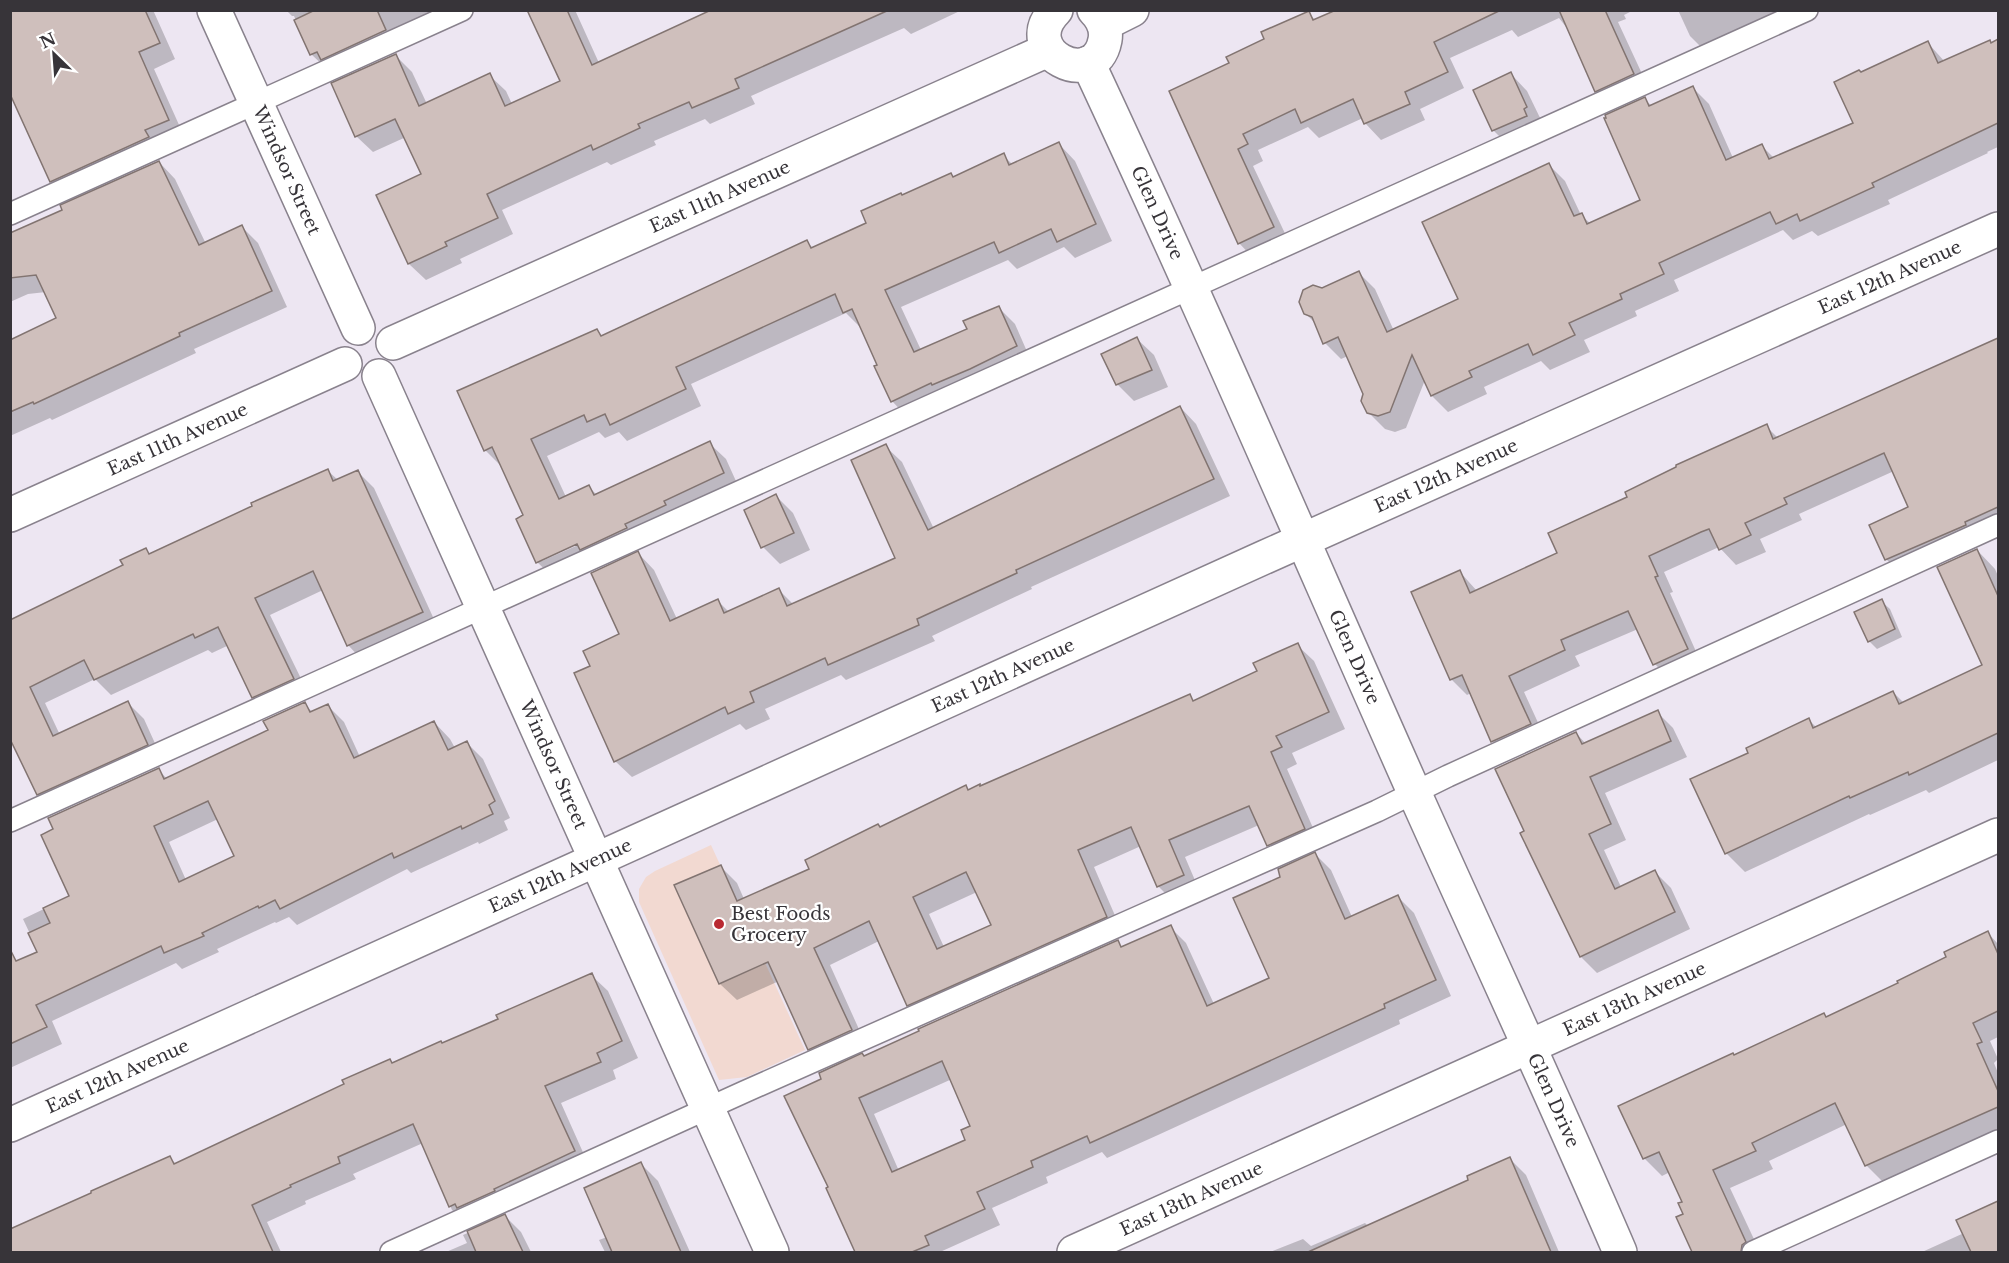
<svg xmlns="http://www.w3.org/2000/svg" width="2009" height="1263" font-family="'Libre Baskerville',serif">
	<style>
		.commercial { fill: #f2d9d1 }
		.shadow { fill: #0003; fill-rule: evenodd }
		.building { fill: #cfbfbc; stroke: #827471; stroke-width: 1.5; fill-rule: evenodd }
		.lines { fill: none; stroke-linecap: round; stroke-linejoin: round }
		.lane-casing { stroke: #89828d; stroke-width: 24 }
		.street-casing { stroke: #89828d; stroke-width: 36 }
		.secondary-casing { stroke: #89828d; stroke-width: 36 }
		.lane { stroke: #fff; stroke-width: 21 }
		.street { stroke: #fff; stroke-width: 33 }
		.secondary { stroke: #fff; stroke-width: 33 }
		.poi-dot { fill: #b92931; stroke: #fff; stroke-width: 2 }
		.labels { text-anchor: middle; stroke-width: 4.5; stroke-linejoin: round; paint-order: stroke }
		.street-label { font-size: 18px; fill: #373439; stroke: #fff }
		.poi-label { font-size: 18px; fill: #373439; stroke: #fff; text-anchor: start }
	</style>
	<rect width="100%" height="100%" fill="#ede6f2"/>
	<!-- commercial -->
	<path class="commercial" d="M711,845L805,1050L747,1077L719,1080L639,902V889L646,877L655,871Z"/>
	<!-- shadow -->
	<g class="shadow">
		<path d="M10,10H153L175,59L154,69L184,136L67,198L51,181L13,97L10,98Z"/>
		<path d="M286,10H461L328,70L311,54L294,16H292Z"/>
		<path d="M528,10H575L599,63L711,10H962L911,34L904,28L751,96L755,104L710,124L705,119L654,141L656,145L611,165L607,162L502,210L513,234L460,259L462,263L426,280L409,264L378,196L423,175L406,137L373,152L356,136L396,56L412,72L427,104L489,75L506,91L512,104L562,82Z"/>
		<path d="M1347,10H1634L1624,15L1626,19L1618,22L1650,91L1612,108L1596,91L1570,32L1559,18L1518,37L1512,30L1450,58L1464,88L1420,109L1425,120L1381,140L1365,123L1363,118L1319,138L1308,127L1258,150L1263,161L1253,166L1290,244L1255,260L1239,243L1231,64L1308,12L1316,21Z"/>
		<path d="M1678,10H1812L1706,52L1690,36Z"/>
		<path d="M1998,41V147L1987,152L1988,153L1888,200L1890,204L1818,236L1812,231L1793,240L1783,230L1674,280L1679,291L1635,311L1637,316L1584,340L1590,352L1550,370L1541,361L1484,387L1487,394L1448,412L1432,396L1425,380L1406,428L1395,432L1385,429L1368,412L1365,394L1348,356L1341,359L1325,343L1317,325L1305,313L1322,289L1359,273L1375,289L1394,331L1460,300L1548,164L1565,181L1581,215L1591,224L1642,201L1644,99L1652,106L1693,88L1709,104L1733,158L1762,146L1775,159L1855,124L1861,74L1928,43L1945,62Z"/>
		<path d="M1511,74L1527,91L1543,124L1510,147L1493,130Z"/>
		<path d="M1059,144L1075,161L1112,241L1075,258L1064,247L1017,269L1008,260L901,307L921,350L969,330L998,307L1015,324L1032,363L908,418L892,401L879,366L861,328L846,313L691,384L701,406L627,441L619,432L605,438L599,432L547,456L566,497L588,486L597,495L709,443L726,459L740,490L554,578L537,562L525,516L502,467L485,450L597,330L603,337L807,242L813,248L868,224L903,197L954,178L1003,155L1013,165ZM583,539L585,542L542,561V558Z"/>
		<path d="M159,162L175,179L206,244L242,227L258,243L287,307L194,349L196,353L52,420L50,418L10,436V341L58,319L46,292L28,294L10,302V234L64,211Z"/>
		<path d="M1137,339L1154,355L1168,387L1134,401L1117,384Z"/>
		<path d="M1998,339V530L1902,575L1886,559L1910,508L1894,471L1799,514L1802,520L1760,539L1766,552L1736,565L1719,547L1664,572L1673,592L1670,593L1702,665L1670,680L1655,664L1638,629L1575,656L1580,666L1524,692L1546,740L1509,757L1493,741L1471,693L1467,695L1451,679L1460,572L1477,591L1559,554L1629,498L1766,426L1778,438Z"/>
		<path d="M1180,407L1196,424L1230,496L1031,587L1032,589L932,636L935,641L846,680L841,675L765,709L770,719L746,730L740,724L632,777L615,761L592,666L621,635L638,553L654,570L677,619L717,600L729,612L779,590L794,605L897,558L885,446L902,462L934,529Z"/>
		<path d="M328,471L338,480L358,472L374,488L438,628L364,662L348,645L323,590L270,615L309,695L270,713L253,697L229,645L212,653L208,650L111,695L95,679L45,703L60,735L128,703L144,719L163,761L54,810L38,794L10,621L125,566L146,550L151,555Z"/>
		<path d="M776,496L793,513L810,550L780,564L763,547Z"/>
		<path d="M1977,550L1995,569L1998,576V760L1929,793L1926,790L1870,815L1869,814L1745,872L1726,853L1750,754L1809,720L1817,728L1893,692L1904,703L1984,666Z"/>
		<path d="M1881,601L1890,609L1902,637L1877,649L1869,641Z"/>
		<path d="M1297,645L1314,661L1345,729L1292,753L1297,764L1287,769L1321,846L1285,862L1268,845L1259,825L1185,857L1200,892L1175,903L1158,886L1141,846L1094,867L1123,934L925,1022L909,1005L879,941L830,965L867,1047L826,1066L809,1049L779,981L737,1000L720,984V866L737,883L744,899L811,869L880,828L966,787L969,791L981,788L1189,696L1195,702L1258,672ZM977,892L993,926L944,947L929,914Z"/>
		<path d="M305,704L313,713L328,706L344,722L360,757L434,722L450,739L455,748L467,743L483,759L510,818L504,821L508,830L479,844L478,842L411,873L407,869L297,925L289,917L276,923L275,922L217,949L219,952L182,969L176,963L52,1021L62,1044L10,1068V966L39,953L23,919L71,896L159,770L167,779L270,731ZM218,819L236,857L186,880L169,842Z"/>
		<path d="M1657,712L1673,728L1687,757L1605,793L1626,840L1604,850L1621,887L1655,872L1671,888L1690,929L1597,973L1581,957L1523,834L1526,832L1576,733L1586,744Z"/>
		<path d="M1315,854L1331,870L1352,917L1398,897L1414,913L1451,996L1399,1020L1400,1024L1158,1135L1107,1158L1102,1152L1046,1177L1048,1183L992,1208L1000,1225L940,1252H857L828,1188L864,1058L1117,942L1123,948L1170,927L1186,943L1214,1004L1271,979L1282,878ZM952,1079L972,1126L967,1140L899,1171L874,1114Z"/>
		<path d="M1988,933L1998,944V1037L1990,1041L1998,1059L1994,1063L1998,1073V1132L1884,1183L1866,1165L1847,1124L1769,1161L1773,1169L1730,1188L1760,1252H1704L1670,1172L1662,1176L1644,1158L1735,1056L1827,1018L1900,984L1948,958Z"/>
		<path d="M591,975L608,991L638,1058L613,1070L616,1079L561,1103L590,1168L469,1226L452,1210L423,1143L353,1174L356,1179L305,1201L306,1204L267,1222L281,1252H10V1231L170,1158L176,1164L393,1064L500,1019Z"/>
		<path d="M1510,1159L1526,1175L1559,1252H1270L1303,1239L1311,1246L1365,1223L1369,1227L1470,1180Z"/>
		<path d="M641,1164L658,1181L690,1252H605L599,1240L607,1237Z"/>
		<path d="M1998,1203V1252H1922L1964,1233L1958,1221Z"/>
		<path d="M505,1216L521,1232L531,1252H446L467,1243L463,1235Z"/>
	</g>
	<!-- building -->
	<g class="building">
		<path d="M10,10H145L160,43L139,52L169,120L145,130L149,137L50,182L10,94Z"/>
		<path d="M315,10H377L386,30L321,60L317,52L310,55L294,20Z"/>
		<path d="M527,10H567L592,65L711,10H889L735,79L739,88L692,108L689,102L638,124L640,128L593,150L591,145L487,194L498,218L445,242L447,246L408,264L376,195L421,174L395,119L355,137L331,83L396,54L419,106L490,73L505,106L560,81Z"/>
		<path d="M1336,10H1501L1434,42L1448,72L1405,92L1410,104L1364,124L1353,99L1301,123L1295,109L1243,134L1248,144L1238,149L1274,227L1238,244L1169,91L1229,63L1226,57L1264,39L1261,32L1309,11L1313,20Z"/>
		<path d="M1559,10H1605L1634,74L1595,92Z"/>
		<path d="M1998,39V123L1872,183L1874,187L1800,221L1797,214L1776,224L1770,212L1659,263L1664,274L1620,294L1622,299L1569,323L1575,335L1533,355L1528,344L1469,371L1472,377L1431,396L1412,355L1390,412L1378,416L1367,413L1361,401L1363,394L1338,337L1323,344L1312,317L1304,314L1299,302L1303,290L1313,285L1322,288L1359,271L1387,332L1458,299L1422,222L1549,163L1574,216L1582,213L1587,224L1640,200L1604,118H1606L1605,115L1645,97L1649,106L1693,86L1726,160L1762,144L1769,159L1853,123L1834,82L1859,70L1861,72L1928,41L1938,63L1990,40L1991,43Z"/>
		<path d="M1511,72L1527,107L1524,109L1527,116L1492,131L1473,90Z"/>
		<path d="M1059,142L1096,224L1057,242L1051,229L999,253L994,242L885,290L914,352L967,329L963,321L999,306L1017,346L970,369L932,385L931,383L891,402L874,366L877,365L852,309L843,313L835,294L676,367L686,389L610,425L605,414L587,422L584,415L531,439L559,499L589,485L594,495L710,441L724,473L664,501L666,505L625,524L627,528L580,550L577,544L536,563L516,519L523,515L492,447L484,451L457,391L597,329L601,336L807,240L811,248L866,223L861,211L901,193L902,195L951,173L953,177L1004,153L1009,165Z"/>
		<path d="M159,161L199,245L242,225L272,291L179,333L180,336L34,404L33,402L10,412V340L56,318L36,275L10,278V233L62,210L60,205Z"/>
		<path d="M1137,337L1152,370L1116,385L1101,354Z"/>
		<path d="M1998,338V507L1965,522L1966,525L1885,560L1869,525L1908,507L1884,453L1784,498L1787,504L1745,523L1751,535L1719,550L1709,529L1701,532L1649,556L1658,576L1655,577L1688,649L1653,665L1628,611L1561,640L1565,650L1509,676L1531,724L1491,742L1462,675L1450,680L1411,592L1460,570L1470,593L1557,553L1548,533L1627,497L1625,492L1676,467V465L1767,424L1773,439Z"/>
		<path d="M1180,406L1214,479L1016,570L1017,573L917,619L919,625L828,665L825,658L750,692L754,702L728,714L725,707L614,762L574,673L590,666L583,651L619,634L591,573L638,551L670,621L718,599L724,613L779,588L787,606L895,558L851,460L886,444L928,530Z"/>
		<path d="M328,469L333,481L358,470L423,612L347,646L313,571L255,598L294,679L252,698L218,627L195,638L193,634L94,680L84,660L30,687L53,736L128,701L148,745L37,795L10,739V620L123,565L120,560L146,548L149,554L252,506L251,503Z"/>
		<path d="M776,494L794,533L761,548L744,510Z"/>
		<path d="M1977,549L1998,596V733L1909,775L1908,772L1850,798L1849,796L1725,854L1690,779L1748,753L1746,748L1809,718L1813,728L1893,691L1899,704L1982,665L1937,567Z"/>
		<path d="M1882,599L1895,629L1868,642L1854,612Z"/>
		<path d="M1298,643L1329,712L1276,736L1282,747L1271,752L1305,829L1267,846L1249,806L1169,840L1184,875L1157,887L1131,827L1078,850L1107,917L907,1006L869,921L814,948L852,1030L808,1050L768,962L719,984L674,885L721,865L737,901L809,869L805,860L878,824L880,827L966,785L968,790L980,784V786L1190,694L1193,701L1257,671L1253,663ZM966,872L991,925L937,949L913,897Z"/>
		<path d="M305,702L310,712L328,704L354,758L434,721L448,750L467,741L495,801L489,805L493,814L462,829L461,826L394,858L392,853L280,909L275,900L259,908L258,906L202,933L204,936L164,953L161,946L36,1005L47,1027L10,1044V949L16,961L37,952L28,933L50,923L43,908L69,896L41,835L53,829L48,818L159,768L164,779L268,730L263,721ZM208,801L234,856L179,882L154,826Z"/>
		<path d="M1658,710L1671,741L1590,777L1611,824L1589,834L1615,889L1655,870L1675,912L1580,957L1520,833L1524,831L1495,769L1576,732L1582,744Z"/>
		<path d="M1315,852L1345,919L1398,895L1436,980L1384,1004L1385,1008L1141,1120L1090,1143L1087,1136L1031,1161L1033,1167L977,1192L985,1209L925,1236L929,1245L912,1252H855L826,1188L828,1187L784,1096L821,1079L819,1073L862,1053L864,1056L919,1031L918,1029L1118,940L1121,947L1171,925L1207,1006L1269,978L1233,898L1280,877L1278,869ZM942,1061L970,1126L961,1130L965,1140L892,1172L859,1098Z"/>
		<path d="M1988,931L1998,954V1011L1973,1023L1982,1042L1977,1044L1998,1091V1107L1865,1166L1835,1103L1752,1143L1756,1151L1713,1170L1746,1242L1742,1245L1741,1252H1692L1676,1217L1683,1214L1678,1203L1682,1202L1659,1152L1643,1159L1618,1106L1733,1053L1734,1055L1824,1013L1826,1017L1898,983L1897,981L1946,957L1944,952Z"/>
		<path d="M592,973L622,1041L597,1053L601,1062L545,1086L575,1151L494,1189L495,1191L457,1208L455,1204L449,1207L413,1124L338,1157L340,1163L290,1185L291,1187L252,1205L273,1252H10V1229L91,1193V1191L170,1156L174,1164L344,1084L342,1080L390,1059L392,1063L441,1041L442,1043L498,1019L496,1015Z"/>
		<path d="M1510,1157L1551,1252H1308L1468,1180L1467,1176Z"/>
		<path d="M641,1162L659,1202L681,1252H612L584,1188Z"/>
		<path d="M1998,1201V1252H1971L1956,1220Z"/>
		<path d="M505,1214L523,1252H476L467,1231Z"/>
	</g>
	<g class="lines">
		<defs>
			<g id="lane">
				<path d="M10,214L462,10"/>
				<path d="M10,821L1807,10"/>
				<path d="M391,1252L744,1092L1377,811L1448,776L1998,525"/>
				<path d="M1753,1252L1998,1141"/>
			</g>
			<g id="street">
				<path id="s1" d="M214,10L358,328"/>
				<path d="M1056,10C1014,52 1095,93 1105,40C1107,29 1102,18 1094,10"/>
				<path d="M1104,24L1132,10"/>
				<path id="s2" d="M1088,63C1201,304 1306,549 1414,792C1483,946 1554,1098 1620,1252"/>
				<path id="s3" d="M393,343L1048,50"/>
				<path id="s4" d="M379,376L772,1252"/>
				<path id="s5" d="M10,515L345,364"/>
				<path id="s6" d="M1074,1252L1998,835"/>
			</g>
			<g id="secondary">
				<path id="s7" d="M10,1125L1265,557L1998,229"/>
			</g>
		</defs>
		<!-- lane casing -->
		<use href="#lane" class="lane-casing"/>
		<!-- street casing -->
		<use href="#street" class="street-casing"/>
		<!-- secondary casing -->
		<use href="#secondary" class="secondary-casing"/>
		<!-- lane -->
		<use href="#lane" class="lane"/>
		<!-- street -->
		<use href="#street" class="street"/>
		<!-- secondary -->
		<use href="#secondary" class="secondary"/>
	</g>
	<!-- markers -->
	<circle class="poi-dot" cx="719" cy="924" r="6"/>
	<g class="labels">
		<!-- street labels -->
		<g class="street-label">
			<text dy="6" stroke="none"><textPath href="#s1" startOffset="176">Windsor Street</textPath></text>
			<text dy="6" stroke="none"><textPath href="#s3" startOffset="358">East 11th Avenue</textPath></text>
			<text dy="6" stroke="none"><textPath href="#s2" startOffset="165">Glen Drive</textPath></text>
			<text dy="6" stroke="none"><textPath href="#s7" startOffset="2062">East 12th Avenue</textPath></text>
			<text dy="6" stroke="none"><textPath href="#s5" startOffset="184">East 11th Avenue</textPath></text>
			<text dy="6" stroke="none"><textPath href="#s7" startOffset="1576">East 12th Avenue</textPath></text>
			<text dy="6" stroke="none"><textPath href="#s2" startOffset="651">Glen Drive</textPath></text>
			<text dy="6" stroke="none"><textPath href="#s7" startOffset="1090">East 12th Avenue</textPath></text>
			<text dy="6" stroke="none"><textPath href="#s4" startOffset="426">Windsor Street</textPath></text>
			<text dy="6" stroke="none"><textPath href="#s7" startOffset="604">East 12th Avenue</textPath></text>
			<text dy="6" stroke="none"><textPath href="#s6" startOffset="615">East 13th Avenue</textPath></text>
			<text dy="6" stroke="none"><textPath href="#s7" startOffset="118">East 12th Avenue</textPath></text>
			<text dy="6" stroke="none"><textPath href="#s2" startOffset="1137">Glen Drive</textPath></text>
			<text dy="6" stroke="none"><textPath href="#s6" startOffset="129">East 13th Avenue</textPath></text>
		</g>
		<!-- poi labels -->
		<g class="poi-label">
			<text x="731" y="920">Best Foods<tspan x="731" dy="21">Grocery</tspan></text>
		</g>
	</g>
	<!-- border -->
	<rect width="2009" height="1263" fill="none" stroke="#373439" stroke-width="24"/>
	<!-- north arrow -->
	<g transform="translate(54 54) rotate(335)" stroke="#ffffff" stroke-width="4.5" paint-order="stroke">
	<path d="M0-4.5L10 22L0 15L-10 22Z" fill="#373439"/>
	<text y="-9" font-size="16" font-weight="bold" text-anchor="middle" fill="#373439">N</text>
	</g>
</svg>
